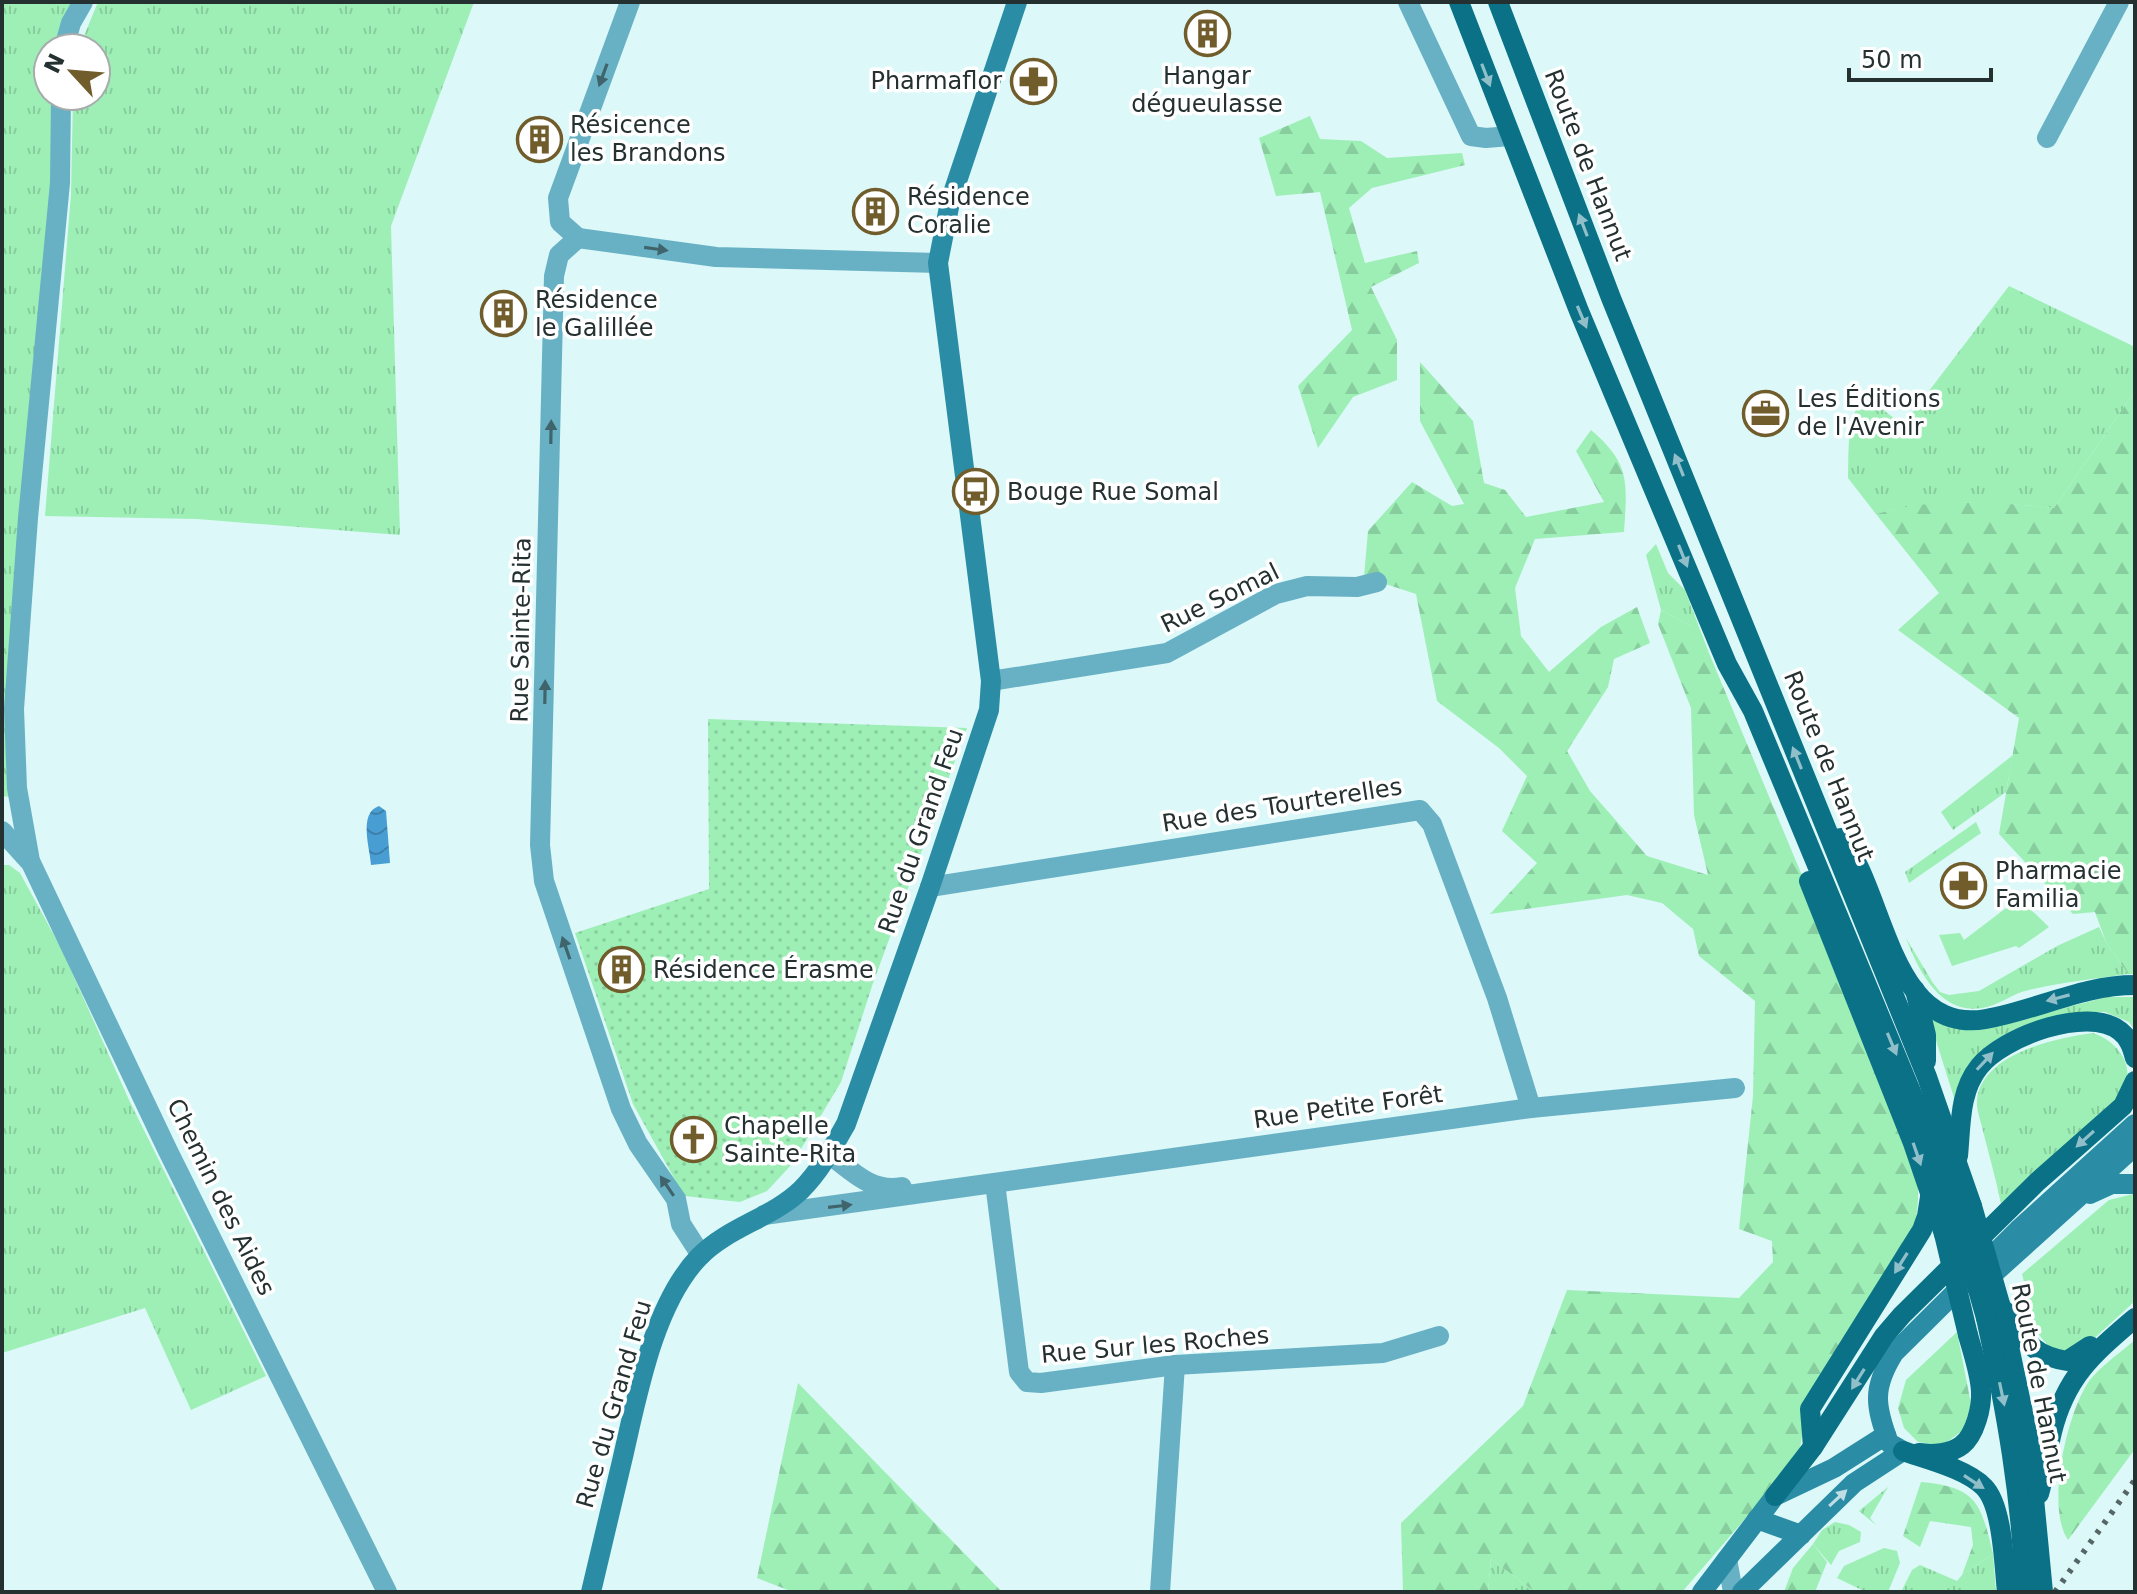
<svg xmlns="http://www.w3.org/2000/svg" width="2137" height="1594" font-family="'DejaVu Sans',sans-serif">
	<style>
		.grass { fill: url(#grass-tufts) }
		.forest { fill: url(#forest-firs) }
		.park { fill: url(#park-dots) }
		.garden { fill: #9defb6 }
		.water { fill: url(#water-waves) }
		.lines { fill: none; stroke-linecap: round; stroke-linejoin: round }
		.street { stroke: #68b1c5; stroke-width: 20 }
		.secondary { stroke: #2a8da5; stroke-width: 20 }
		.primary { stroke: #0a7187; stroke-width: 20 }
		.rail { stroke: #566666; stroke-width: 6; stroke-dasharray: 4 8; stroke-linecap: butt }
		.primary-bridge { stroke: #0a7187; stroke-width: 20 }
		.oneway { fill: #40646c }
		.oneway2 { fill: #91bfc9 }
		.oneway3 { fill: #bfdde4 }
		.labels { text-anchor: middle; stroke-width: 7; stroke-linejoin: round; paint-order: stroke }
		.poi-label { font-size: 24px; fill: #253030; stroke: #fff; text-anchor: start }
		.street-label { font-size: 24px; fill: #253030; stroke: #fff }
	</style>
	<defs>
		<pattern id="grass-tufts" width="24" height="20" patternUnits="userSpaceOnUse" patternTransform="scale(2)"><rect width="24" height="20" fill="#9defb6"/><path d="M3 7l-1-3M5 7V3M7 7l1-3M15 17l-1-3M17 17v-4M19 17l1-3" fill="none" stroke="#87cd9d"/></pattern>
		<pattern id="forest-firs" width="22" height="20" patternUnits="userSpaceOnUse" patternTransform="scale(2)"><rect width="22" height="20" fill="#9defb6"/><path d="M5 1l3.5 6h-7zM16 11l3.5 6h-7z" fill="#87cd9d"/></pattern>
		<pattern id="park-dots" width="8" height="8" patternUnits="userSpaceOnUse" patternTransform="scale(2)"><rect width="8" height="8" fill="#9defb6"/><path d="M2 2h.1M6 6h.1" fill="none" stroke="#87cd9d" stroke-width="1.8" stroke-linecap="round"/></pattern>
		<pattern id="water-waves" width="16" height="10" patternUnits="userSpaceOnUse" patternTransform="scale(2)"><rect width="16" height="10" fill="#489dd2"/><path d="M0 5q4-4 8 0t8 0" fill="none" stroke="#3c80ab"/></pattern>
	</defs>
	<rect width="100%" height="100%" fill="#dcf8f8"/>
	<!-- grass -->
	<g class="grass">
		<path d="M2,2H79L61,48H48V96H58L10,797L2,796Z"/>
		<path d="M98,2H474L391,226L400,535L197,519L45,516L71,194L73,96H96V48H79Z"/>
		<path d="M2009,286L2135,347V391L2054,508C1996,502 1932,498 1876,514L1848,478C1849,452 1846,416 1865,396L1903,425Z"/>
		<path d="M1656,544L1668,573L1685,590L1709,653L1691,645V626L1661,610L1646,555Z"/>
		<path d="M2013,755L2006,792L1953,830L1941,812Z"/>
		<path d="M1976,822L1981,833L1909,883L1905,872Z"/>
		<path d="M2,865H9L20,873L61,948L129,1100L266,1376L191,1410L145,1308L2,1353Z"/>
		<path d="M2099,927L2106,942L2128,974C2095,979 2061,982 2029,990C2013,993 1998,1006 1982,1008C1940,1015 1918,970 1906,938L1933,983L1940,992L1949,995L1979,991L2057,946Z"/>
		<path d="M2107,997H2135V1031L2129,1022L2105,1012H2085L2023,1029L1956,1104L1928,1015L1961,1029L1978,1030Z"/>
		<path d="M2093,1033C2112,1039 2131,1058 2127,1080C2126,1086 2121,1093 2119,1099L2001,1204C1996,1179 1989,1155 1983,1131C1981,1121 1976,1110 1977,1100C1982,1054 2055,1038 2093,1033Z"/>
		<path d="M2133,1194L2135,1301L2087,1345L2068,1353L2049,1347L2036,1331L2022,1274L2109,1200Z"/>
		<path d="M1888,1487L1870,1518L1876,1525L1859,1511Z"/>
		<path d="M1835,1522L1849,1525L1861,1532L1860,1542L1839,1551L1831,1565L1813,1544L1822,1530Z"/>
		<path d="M1884,1548L1897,1551L1900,1563L1888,1592H1866L1837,1578L1844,1566Z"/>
		<path d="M1993,1554L1996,1592H1901L1912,1570L1920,1565L1957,1581L1962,1575Z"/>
		<path d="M1491,1559L1535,1592H1488Z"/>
	</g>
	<!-- forest -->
	<g class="forest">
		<path d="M1310,116L1320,139L1361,141L1387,158L1462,153L1465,165L1372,188L1349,208L1365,263L1417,251L1419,263L1371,287L1397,340V380L1353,397L1318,448L1298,386L1352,330L1320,192L1276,196L1259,138Z"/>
		<path d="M1420,362L1473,421L1484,483L1505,490L1526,517L1604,502L1576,451L1591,430C1631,464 1627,483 1624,532L1535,539L1515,588L1521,636L1549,672L1601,627L1637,607L1650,643L1614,659L1608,687L1567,751L1590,791L1647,856L1708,875L1694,815L1691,708L1658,624L1661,610L1691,626V644L1709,653L1816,909L1918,1172V1201L1915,1230L1806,1408L1799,1456L1682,1592H1535L1491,1559L1488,1592H1403L1401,1523L1523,1406L1567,1290L1739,1298L1773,1262L1772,1241L1739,1229L1753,1096L1755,1001L1699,956L1693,929L1662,903L1627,895L1490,914L1537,863L1502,831L1527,776L1499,748L1437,701L1416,594L1364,577L1368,531L1412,482L1452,506L1464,504L1420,421Z"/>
		<path d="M2135,391V974H2128L2106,942L2095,912L2073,914L1999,834L2019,718L1898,630L1939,593L1876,514C1932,497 1996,502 2054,508Z"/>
		<path d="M1957,1332L1971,1404L1963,1430L1942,1446L1918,1442L1904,1428L1898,1408L1906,1380Z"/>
		<path d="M2135,1340V1449L2068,1540C2046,1508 2066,1419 2086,1386C2094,1371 2121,1352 2135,1340Z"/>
		<path d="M798,1383L1002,1592H793L757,1578Z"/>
		<path d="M1921,1482C1977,1487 1981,1503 1993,1554L1962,1575L1973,1545L1971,1527L1930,1521L1920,1547L1903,1536Z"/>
		<path d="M1813,1544L1827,1562L1815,1592H1784L1793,1568Z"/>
	</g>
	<!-- park -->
	<path class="park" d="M708,719L967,728L873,983L841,1082L792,1164L767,1191L740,1202L684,1196L633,1104L575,933L709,889Z"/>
	<!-- garden -->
	<path class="garden" d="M2010,905L2028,907L2049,927L2019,948L2016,946L1952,966L1939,935L1960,933L1964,940Z"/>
	<!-- water -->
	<path class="water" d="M379,806L386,811L390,863L371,865C370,848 358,813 379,806Z"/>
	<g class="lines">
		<!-- street -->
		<g class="street">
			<path d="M1408,2L1471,136L1486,138L1510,136"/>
			<path d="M64,48L71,23L83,2"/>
			<path d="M2047,138L2119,2"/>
			<path d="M578,238L559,255L554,276L540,845L544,881L621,1109L638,1144L676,1199L681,1224L701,1255"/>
			<path d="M578,238L716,257L938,263"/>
			<path d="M578,238L560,222L558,198L630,2"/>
			<path d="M991,681L1167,653L1276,594L1307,586L1357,587L1377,582"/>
			<path d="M2,831L31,863L168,1151L387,1592"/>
			<path d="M30,861L17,788L14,709L28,518L60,183L61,96"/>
			<path d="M930,887L1420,810L1432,824L1497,998L1531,1108"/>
			<path d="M829,1154C853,1172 872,1193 902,1187"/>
			<path d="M995,1183L1019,1372L1027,1382L1041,1383L1175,1365L1383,1353L1439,1336"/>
			<path d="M764,1215L1531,1108L1735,1088"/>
			<path d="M1727,1559L1733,1592"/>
			<path d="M1160,1592L1175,1365"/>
		</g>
		<!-- secondary -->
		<g class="secondary">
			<path d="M2090,1194L2112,1184H2135"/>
			<path d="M1991,1276L2135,1146"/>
			<path d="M1757,1519L1801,1535"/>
			<path d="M591,1592C601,1548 612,1505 622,1461C637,1397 653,1305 699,1257C728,1227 772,1218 801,1190C820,1171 833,1147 846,1124L930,887L989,710L991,681L938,263L950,202L1017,2"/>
			<path d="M1702,1592L1775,1496L1834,1468L1886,1435"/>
			<path d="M1742,1592L1854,1483L1903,1451L1889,1443C1875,1406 1872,1388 1894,1353L2018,1230L2135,1124"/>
		</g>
		<!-- primary -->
		<g class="primary">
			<path d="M1459,2L1579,311L1727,664L1753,711L1939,1159L1958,1219"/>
			<path d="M1498,2L1611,298L1927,1077L1972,1206"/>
			<path d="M1841,838C1885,889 1889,1036 1986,1019C2037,1010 2083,985 2135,985"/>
			<path d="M1809,881L1913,1143L1944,1234"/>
			<path d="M1915,990L1926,1035V1061"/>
			<path d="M1958,1156C1961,1126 1959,1092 1979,1067C2002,1037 2088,1005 2120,1031C2129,1038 2132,1047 2135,1058"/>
			<path d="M2000,1304L2028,1436L2043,1592"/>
			<path d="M2005,1311C2025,1339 2030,1355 2067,1361L2090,1346"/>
			<path d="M1986,1318C2006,1409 2022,1499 2025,1592"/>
			<path d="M1813,1447L1810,1409L1922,1230L1927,1216L1930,1197"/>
			<path d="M1903,1451C1926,1459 1967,1469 1984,1487C2003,1506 2004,1566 2007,1592"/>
			<path d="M1919,1453C1932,1455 1951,1454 1962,1445C1975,1435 1982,1407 1981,1391C1980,1373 1973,1353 1968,1335"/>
			<path d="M2039,1494C2045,1473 2047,1453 2052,1432C2066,1376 2093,1354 2135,1318"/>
			<path d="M1775,1496L1813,1447L1884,1336L1902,1315L2037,1182L2123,1106L2135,1081"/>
		</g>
		<!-- rail -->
		<path class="rail" d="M2055,1592L2135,1480"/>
		<!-- primary-bridge -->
		<g class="primary-bridge">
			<path d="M1972,1206L2000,1304"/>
			<path d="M1958,1219L1986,1318"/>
			<path d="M1944,1234L1968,1335"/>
		</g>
	</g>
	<!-- one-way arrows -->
	<defs><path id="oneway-solid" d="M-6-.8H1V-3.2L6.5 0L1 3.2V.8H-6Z" transform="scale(2)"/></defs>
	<g class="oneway">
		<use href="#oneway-solid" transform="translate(603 75) rotate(110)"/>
		<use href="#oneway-solid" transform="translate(656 249) rotate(8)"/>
		<use href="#oneway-solid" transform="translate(551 432) rotate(-89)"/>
		<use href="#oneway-solid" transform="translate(545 692) rotate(-89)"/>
		<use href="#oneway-solid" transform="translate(566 948) rotate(-109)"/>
		<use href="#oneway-solid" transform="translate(667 1186) rotate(-124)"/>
		<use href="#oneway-solid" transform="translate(840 1206) rotate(-7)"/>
	</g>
	<g class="oneway2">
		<use href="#oneway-solid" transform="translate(1486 75) rotate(69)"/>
		<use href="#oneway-solid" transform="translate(1583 225) rotate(-111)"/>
		<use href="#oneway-solid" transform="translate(1582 317) rotate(67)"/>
		<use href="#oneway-solid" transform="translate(1679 465) rotate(-112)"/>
		<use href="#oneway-solid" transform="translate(1683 556) rotate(68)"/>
		<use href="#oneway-solid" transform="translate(1797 758) rotate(-112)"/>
		<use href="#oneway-solid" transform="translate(2058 998) rotate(165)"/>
		<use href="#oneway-solid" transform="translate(1892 1044) rotate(67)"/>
		<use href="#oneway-solid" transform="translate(1985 1061) rotate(-47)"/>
		<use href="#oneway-solid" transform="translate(2085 1139) rotate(138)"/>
		<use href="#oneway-solid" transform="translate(1917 1154) rotate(71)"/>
		<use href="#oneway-solid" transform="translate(1901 1263) rotate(122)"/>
		<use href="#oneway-solid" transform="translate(1858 1379) rotate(122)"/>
		<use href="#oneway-solid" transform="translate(2002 1394) rotate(78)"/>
		<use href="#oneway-solid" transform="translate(1974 1482) rotate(33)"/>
	</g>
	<use class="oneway3" href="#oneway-solid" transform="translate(1838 1498) rotate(-43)"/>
	<!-- icons -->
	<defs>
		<symbol id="building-ring" viewBox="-11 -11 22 22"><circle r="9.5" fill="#fff" stroke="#705d2b" stroke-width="1.5"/><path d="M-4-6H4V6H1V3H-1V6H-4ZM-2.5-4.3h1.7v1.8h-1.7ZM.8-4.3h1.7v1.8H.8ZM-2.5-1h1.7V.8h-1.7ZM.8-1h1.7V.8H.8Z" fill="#705d2b"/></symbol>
		<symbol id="pharmacy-ring" viewBox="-11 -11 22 22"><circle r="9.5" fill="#fff" stroke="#705d2b" stroke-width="1.5"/><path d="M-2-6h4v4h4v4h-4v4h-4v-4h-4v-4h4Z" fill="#705d2b"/></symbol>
		<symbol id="office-ring" viewBox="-11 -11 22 22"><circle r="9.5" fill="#fff" stroke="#705d2b" stroke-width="1.5"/><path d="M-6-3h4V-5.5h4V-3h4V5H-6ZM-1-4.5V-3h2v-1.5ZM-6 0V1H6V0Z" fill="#705d2b"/></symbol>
		<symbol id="bus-ring" viewBox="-11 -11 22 22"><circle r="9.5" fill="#fff" stroke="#705d2b" stroke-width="1.5"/><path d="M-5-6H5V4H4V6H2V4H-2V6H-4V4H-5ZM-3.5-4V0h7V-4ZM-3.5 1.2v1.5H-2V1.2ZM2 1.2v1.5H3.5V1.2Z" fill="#705d2b"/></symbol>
		<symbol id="church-ring" viewBox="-11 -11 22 22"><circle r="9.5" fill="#fff" stroke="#705d2b" stroke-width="1.5"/><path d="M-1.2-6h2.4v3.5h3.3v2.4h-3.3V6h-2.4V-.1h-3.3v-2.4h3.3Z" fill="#705d2b"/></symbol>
	</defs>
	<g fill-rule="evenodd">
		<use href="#building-ring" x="1182" y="8" width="51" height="51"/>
		<use href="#pharmacy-ring" x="1008" y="56" width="51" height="51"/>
		<use href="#building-ring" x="514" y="114" width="51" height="51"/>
		<use href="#building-ring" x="850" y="186" width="51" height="51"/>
		<use href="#building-ring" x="478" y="288" width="51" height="51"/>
		<use href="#office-ring" x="1740" y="388" width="51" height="51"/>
		<use href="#bus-ring" x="950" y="466" width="51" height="51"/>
		<use href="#pharmacy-ring" x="1938" y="860" width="51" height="51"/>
		<use href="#building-ring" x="596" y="944" width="51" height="51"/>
		<use href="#church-ring" x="668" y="1114" width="51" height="51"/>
	</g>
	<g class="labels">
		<!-- poi labels -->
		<g class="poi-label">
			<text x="1207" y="84" text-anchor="middle">Hangar<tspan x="1207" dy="28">dégueulasse</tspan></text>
			<text x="1002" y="89" text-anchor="end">Pharmaflor</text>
			<text x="570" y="133">Résicence<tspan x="570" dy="28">les Brandons</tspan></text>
			<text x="907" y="205">Résidence<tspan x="907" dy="28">Coralie</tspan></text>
			<text x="535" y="308">Résidence<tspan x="535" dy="28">le Galillée</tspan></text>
			<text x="1797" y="407">Les Éditions<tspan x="1797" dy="28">de l'Avenir</tspan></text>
			<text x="1007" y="500">Bouge Rue Somal</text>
			<text x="1995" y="879">Pharmacie<tspan x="1995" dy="28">Familia</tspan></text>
			<text x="653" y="978">Résidence Érasme</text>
			<text x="724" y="1134">Chapelle<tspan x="724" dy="28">Sainte-Rita</tspan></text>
		</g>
		<!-- street labels -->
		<g class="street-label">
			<text transform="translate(1588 165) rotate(69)" y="8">Route de Hannut</text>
			<text transform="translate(1220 598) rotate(-26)" y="8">Rue Somal</text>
			<text transform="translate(521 630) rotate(-89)" y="8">Rue Sainte-Rita</text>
			<text transform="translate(1829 766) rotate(68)" y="8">Route de Hannut</text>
			<text transform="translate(1282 805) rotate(-9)" y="8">Rue des Tourterelles</text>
			<text transform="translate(921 831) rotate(-71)" y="8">Rue du Grand Feu</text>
			<text transform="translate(1348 1107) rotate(-8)" y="8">Rue Petite Forêt</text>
			<text transform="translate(221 1197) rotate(64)" y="8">Chemin des Aides</text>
			<text transform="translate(1155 1345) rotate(-5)" y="8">Rue Sur les Roches</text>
			<text transform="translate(2039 1383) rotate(79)" y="8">Route de Hannut</text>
			<text transform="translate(614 1404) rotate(-74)" y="8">Rue du Grand Feu</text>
		</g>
	</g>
	<!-- border -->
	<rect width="2137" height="1594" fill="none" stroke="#253030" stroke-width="8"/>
	<!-- north arrow -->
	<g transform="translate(72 72) rotate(296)"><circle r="38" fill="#ffffff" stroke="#a8acac" stroke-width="2"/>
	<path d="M0-6L14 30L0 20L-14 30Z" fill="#705d2b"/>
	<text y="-12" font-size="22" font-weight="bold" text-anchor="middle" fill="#253030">N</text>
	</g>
	<!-- scale -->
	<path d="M1849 68v12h142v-12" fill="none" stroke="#253030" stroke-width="4"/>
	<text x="1861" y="68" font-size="24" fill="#253030" stroke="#ffffff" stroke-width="6" paint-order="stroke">50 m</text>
</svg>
